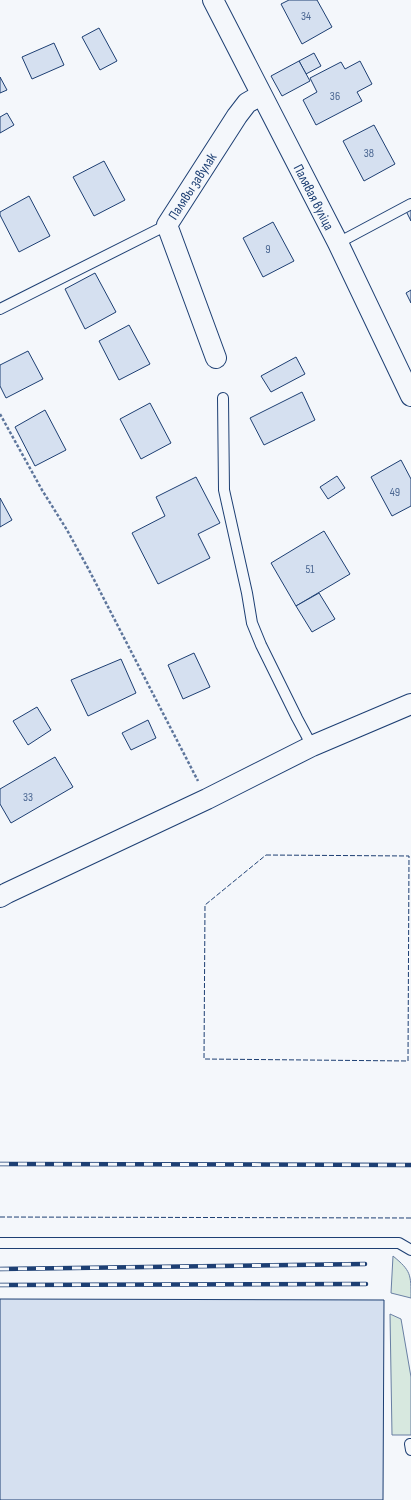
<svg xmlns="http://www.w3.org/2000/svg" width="411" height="1500" font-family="'Sofia Sans Condensed',sans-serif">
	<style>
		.green { fill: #d7e8df; stroke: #687fa3 }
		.building { fill: #d5e0f0; stroke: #1d3f73 }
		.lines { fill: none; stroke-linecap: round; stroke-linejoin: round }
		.service-casing { stroke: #1d3f73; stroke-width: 12 }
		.minor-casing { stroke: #1d3f73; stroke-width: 22 }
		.path { stroke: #5e769c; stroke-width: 2.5; stroke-dasharray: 3 2; stroke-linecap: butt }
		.service { stroke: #f4f7fb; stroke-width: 10 }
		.minor { stroke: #f4f7fb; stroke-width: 20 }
		.rail-casing { stroke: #1d3f73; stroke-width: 4.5 }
		.rail { stroke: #f4f7fb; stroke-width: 3; stroke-dasharray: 9; stroke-linecap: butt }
		.fence { stroke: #1d3f73; stroke-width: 1; stroke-dasharray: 5 2; stroke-linecap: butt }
		.labels { text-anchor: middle; stroke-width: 3; stroke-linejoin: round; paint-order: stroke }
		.number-label { font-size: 12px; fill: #4b6792 }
		.street-label { font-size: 14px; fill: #1d3f73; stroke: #f4f7fb }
	</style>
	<rect width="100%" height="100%" fill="#f4f7fb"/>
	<!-- green -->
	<g class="green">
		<path d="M393,1256C411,1271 411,1274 411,1298L391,1293Z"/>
		<path d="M390,1314L401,1319L411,1377V1435H392Z"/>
	</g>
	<!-- building -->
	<g class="building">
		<path d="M289,0H317L332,27L302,44L281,4Z"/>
		<path d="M99,28L117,61L100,70L82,37Z"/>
		<path d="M54,43L64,65L32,79L22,57Z"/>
		<path d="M314,53L321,66L306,74L299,61Z"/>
		<path d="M299,61L310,81L282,96L271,76Z"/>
		<path d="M360,61L372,84L357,92L362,101L316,125L303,100L317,92L310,78L341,62L345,69Z"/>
		<path d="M0,77L7,90L0,93Z"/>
		<path d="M7,113L14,125L0,133V117Z"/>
		<path d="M374,125L395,164L364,181L343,141Z"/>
		<path d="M104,161L125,200L94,216L73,177Z"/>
		<path d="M29,196L50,236L19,252L0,215V212Z"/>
		<path d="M411,206V221L405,209Z"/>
		<path d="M273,222L294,261L263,277L243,238Z"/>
		<path d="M95,273L116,312L85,329L65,289Z"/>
		<path d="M411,290V303L406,293Z"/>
		<path d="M129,325L150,364L119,380L99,341Z"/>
		<path d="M28,351L43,379L6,398L0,386V365Z"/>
		<path d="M296,357L305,374L271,392L261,376Z"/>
		<path d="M302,392L315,420L264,445L250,418Z"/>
		<path d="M150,403L171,443L141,459L120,419Z"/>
		<path d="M45,410L66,450L35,466L15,427Z"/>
		<path d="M401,460L411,479V506L392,516L371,477Z"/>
		<path d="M337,476L345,488L328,499L320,487Z"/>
		<path d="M196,477L220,523L198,534L210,558L158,584L132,533L165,516L156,497Z"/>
		<path d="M0,498L12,520L0,527Z"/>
		<path d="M324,531L350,574L296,606L271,563Z"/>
		<path d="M319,593L335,619L312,632L296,606Z"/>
		<path d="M194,653L210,687L183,699L168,665Z"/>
		<path d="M121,659L136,693L88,716L71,680Z"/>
		<path d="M37,707L51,730L28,745L13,721Z"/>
		<path d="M148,720L156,738L131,750L122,733Z"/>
		<path d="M55,757L73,787L11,823L0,804V789Z"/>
		<path d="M0,1299L384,1300L383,1500H0Z"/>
	</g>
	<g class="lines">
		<defs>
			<g id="service">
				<path d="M338,243L411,204"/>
				<path d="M0,309L167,225"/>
				<path d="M223,398L224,490L247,593L252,623L261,645L297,718L312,746"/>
				<path d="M0,1243H399L411,1250"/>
				<path d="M410,1444L411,1450"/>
			</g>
			<g id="minor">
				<path d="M213,0L338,243L411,396"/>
				<path d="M216,358L167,225L237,116L247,103L261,95"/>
				<path d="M0,897L7,893L207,799L312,746L411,704"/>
			</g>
		</defs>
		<!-- service casing -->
		<use href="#service" class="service-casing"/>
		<!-- minor casing -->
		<use href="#minor" class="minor-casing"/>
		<!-- path -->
		<path class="path" d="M0,414L42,490L67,530L89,570L198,781"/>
		<!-- service -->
		<use href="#service" class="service"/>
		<!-- minor -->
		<use href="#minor" class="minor"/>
		<defs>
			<g id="rail">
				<path d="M0,1164L411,1165"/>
				<path d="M0,1269L365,1264"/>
				<path d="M0,1285L366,1284"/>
			</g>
		</defs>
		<!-- rail casing -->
		<use href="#rail" class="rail-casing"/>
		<!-- rail -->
		<use href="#rail" class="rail"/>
		<!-- fence -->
		<g class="fence">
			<path d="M266,855L409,856L408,1061L204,1059L205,905Z"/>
			<path d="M0,1217L411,1218"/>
		</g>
	</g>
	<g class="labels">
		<!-- number labels -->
		<g class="number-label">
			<text x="306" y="20">34</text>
			<text x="335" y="100">36</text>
			<text x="369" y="157">38</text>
			<text x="268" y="253">9</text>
			<text x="395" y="496">49</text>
			<text x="310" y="573">51</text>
			<text x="28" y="801">33</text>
		</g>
		<!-- street labels -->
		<g class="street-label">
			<text transform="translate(192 186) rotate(-57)" y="5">Палявы завулак</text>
			<text transform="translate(314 197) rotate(63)" y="5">Палявая вуліца</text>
		</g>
	</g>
</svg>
